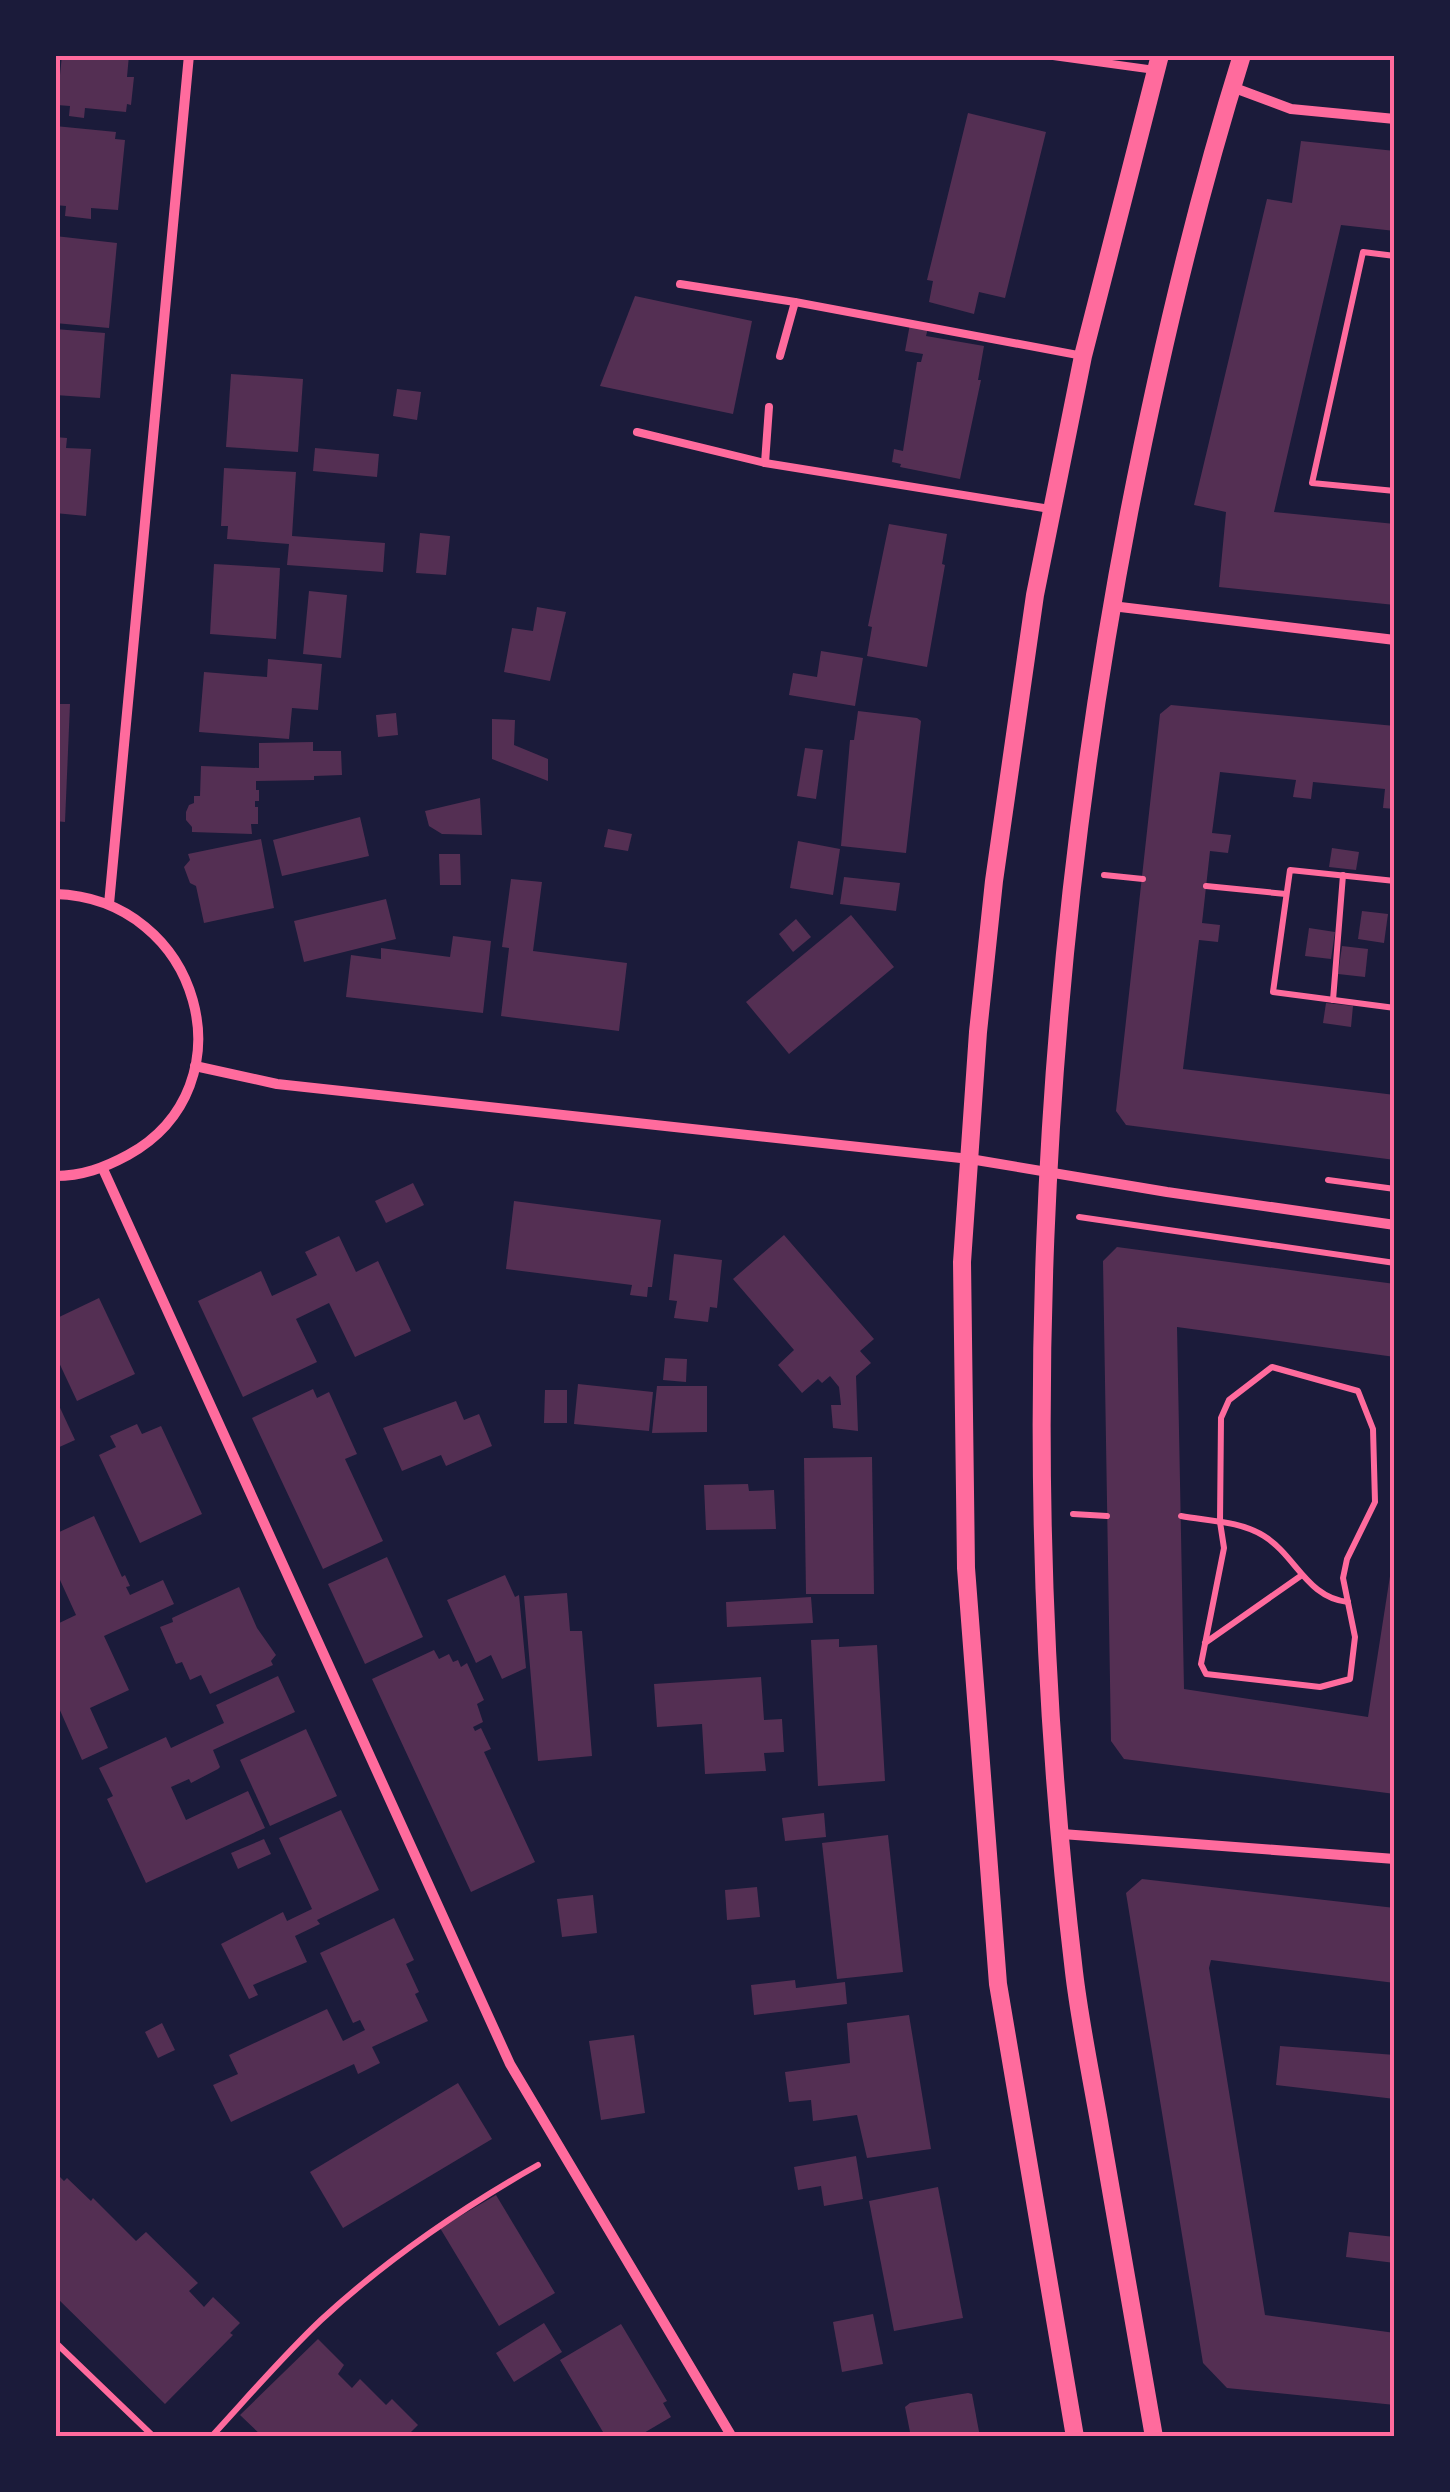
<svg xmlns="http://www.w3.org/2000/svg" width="1450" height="2492" font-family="'Libre Baskerville',serif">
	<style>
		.building { fill: #542f53 }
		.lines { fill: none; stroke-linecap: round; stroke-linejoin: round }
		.path { stroke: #ff6b9d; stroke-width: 6 }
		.service { stroke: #ff6b9d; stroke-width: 8 }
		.minor { stroke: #ff6b9d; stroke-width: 10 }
		.tertiary { stroke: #ff6b9d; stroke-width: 18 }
		.neatline { fill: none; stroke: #ff6b9d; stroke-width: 4 }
	</style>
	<rect width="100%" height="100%" fill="#1b1b3a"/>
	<!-- building -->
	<g class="building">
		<path d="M62,55H129L127,77H134L131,105L127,104L126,112L85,108L84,118L69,116L70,106L57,105Z"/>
		<path d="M968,113L1046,132L1005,298L979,292L974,314L929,302L933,281L927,280Z"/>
		<path d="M55,126L116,132L115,139L125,140L118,210L91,208V219L65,216L66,206L55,205Z"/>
		<path d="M1301,141L1395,151V231L1341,225L1274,512L1395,524V605L1219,587L1226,512L1194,505L1267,199L1292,203Z"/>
		<path d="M55,236L117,243L109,328L55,323Z"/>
		<path d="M635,296L752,321L733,414L600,386Z"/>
		<path d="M910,324L928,328L926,336L984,346L978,380H981L960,479L900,467L901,464L892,462L894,449L903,451L917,362H921L923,354L905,351Z"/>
		<path d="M55,329L105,333L100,398L55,395Z"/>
		<path d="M231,374L303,379L298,452L226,447Z"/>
		<path d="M397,389L421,392L417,420L393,416Z"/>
		<path d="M55,437L67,438L66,448L91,449L86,516L55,513Z"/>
		<path d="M315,448L379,454L377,477L313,471Z"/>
		<path d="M224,468L296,472L292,536L385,543L383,572L287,565L289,544L227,539L228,526H221Z"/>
		<path d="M889,524L947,534L942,564L945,565L927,667L867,656L872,627L868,626Z"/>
		<path d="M420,533L450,536L446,575L416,573Z"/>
		<path d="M214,564L280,568L276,639L210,634Z"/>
		<path d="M309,591L347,595L341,658L303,654Z"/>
		<path d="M537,607L566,612L550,681L504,672L512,628L533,631Z"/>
		<path d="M821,651L863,658L855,706L789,695L793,673L817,677Z"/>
		<path d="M268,659L322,664L318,710L292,708L289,739L199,732L204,672L267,677Z"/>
		<path d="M55,704H70L65,822L55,821Z"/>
		<path d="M1171,705L1395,726V809L1383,808L1385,789L1313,782L1311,799L1293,797L1296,780L1220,772L1212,833L1231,835L1228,853L1210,851L1202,923L1220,925L1218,942L1199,940L1183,1069L1395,1095V1160L1126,1125L1116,1111L1160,714Z"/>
		<path d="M858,711L917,718L921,721L906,853L841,846L850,740H854Z"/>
		<path d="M396,713L398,735L378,737L376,715Z"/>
		<path d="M492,719L515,720L514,745L548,759V781L492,759Z"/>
		<path d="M313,742V751H341L342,775L314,776V780L256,781V790H259V801H255V807H258V824H251L252,834L192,832V827L186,820V812L189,805L194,803V796H200L201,766L259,768V743Z"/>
		<path d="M805,748L823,750L816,799L797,796Z"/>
		<path d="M480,798L482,835L442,834L429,826L425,811Z"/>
		<path d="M360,817L369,856L282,876L273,840Z"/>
		<path d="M608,829L632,834L628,851L604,847Z"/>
		<path d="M261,839L274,908L204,923L196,886L190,883L184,867L190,860L188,854Z"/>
		<path d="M798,841L840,849L833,895L790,888Z"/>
		<path d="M1332,848L1359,852L1356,870L1329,867Z"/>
		<path d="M439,854H460L461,885H440Z"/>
		<path d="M844,877L900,883L896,911L840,904Z"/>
		<path d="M511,879L542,882L533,951L627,963L619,1031L501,1016L509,948L502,947Z"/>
		<path d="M386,899L396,939L304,962L294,921Z"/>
		<path d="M1362,911L1388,914L1384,943L1358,939Z"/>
		<path d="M851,915L894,967L789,1054L746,1002Z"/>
		<path d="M796,919L811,937L793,952L779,934Z"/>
		<path d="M1309,928L1335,932L1331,959L1305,956Z"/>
		<path d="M453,936L491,941L483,1013L346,997L351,955L381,959V948L450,957Z"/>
		<path d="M1342,946L1368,949L1365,977L1338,974Z"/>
		<path d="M1326,1003L1353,1006L1351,1027L1323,1023Z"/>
		<path d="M413,1183L424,1205L386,1223L375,1201Z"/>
		<path d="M514,1201L661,1220L652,1287H648L647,1297L630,1295L632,1285L506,1269Z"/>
		<path d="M784,1235L874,1339L860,1351L871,1363L856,1376L858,1431L833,1428L831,1405H841L839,1387L830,1376L822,1383L818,1379L802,1393L778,1365L794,1350L733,1279Z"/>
		<path d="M339,1236L356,1272L378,1261L411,1331L355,1357L329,1303L296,1319L317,1362L243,1397L198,1301L261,1271L272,1296L317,1275L305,1252Z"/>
		<path d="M1117,1247L1395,1284V1357L1177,1327L1184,1689L1368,1717L1395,1544V1794L1124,1759L1111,1741L1103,1261Z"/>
		<path d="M674,1254L722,1260L717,1308L710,1307L708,1322L674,1318L677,1301L669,1300Z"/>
		<path d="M99,1298L135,1374L77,1401L55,1354V1319Z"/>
		<path d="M665,1358L687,1359L686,1382L663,1380Z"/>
		<path d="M578,1384L653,1392L649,1431L574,1424Z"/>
		<path d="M657,1386H707V1432L652,1433Z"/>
		<path d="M313,1389L317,1398L329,1392L357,1454L345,1459L383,1541L323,1569L252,1418Z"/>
		<path d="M545,1390H567V1423H544Z"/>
		<path d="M55,1397L75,1440L55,1449Z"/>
		<path d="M456,1401L464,1420L479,1414L492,1446L446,1466L441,1455L402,1471L383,1428Z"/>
		<path d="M137,1424L142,1434L161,1426L202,1514L140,1543L99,1455L116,1447L110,1436Z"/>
		<path d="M872,1457L874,1594H806L804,1458Z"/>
		<path d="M748,1484L749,1491L774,1490L776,1529L706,1530L704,1485Z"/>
		<path d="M94,1516L122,1577L125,1575L130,1586L126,1587L130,1595L163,1580L174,1604L104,1636L129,1690L90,1708L108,1748L82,1760L55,1699V1625L76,1615L55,1569V1534Z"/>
		<path d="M387,1557L423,1637L365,1664L328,1584Z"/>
		<path d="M505,1575L515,1597L519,1595L526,1668L502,1679L491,1655L476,1663L447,1600Z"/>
		<path d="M239,1587L257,1628L276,1655L271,1661L273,1665L210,1694L201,1675L190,1680L182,1662L176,1664L160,1627L173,1622L172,1618Z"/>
		<path d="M567,1593L570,1631H582L592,1756L538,1761L524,1596Z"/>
		<path d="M811,1597L813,1623L727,1627L726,1602Z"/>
		<path d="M839,1639V1647L877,1645L885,1781L818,1786L811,1640Z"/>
		<path d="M434,1650L439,1659L449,1654L453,1662L458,1660L461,1667L467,1663L484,1700L477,1704L483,1722L473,1727L475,1731L481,1728L491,1749L484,1752L535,1862L471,1892L372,1679Z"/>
		<path d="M278,1676L295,1712L213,1750L220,1767L218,1769L191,1783L189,1779L171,1787L186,1820L248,1791L265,1828L146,1883L107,1799L113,1796L99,1768L166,1737L171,1748L224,1723L216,1705Z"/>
		<path d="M761,1677L764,1720L782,1719L784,1752L764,1753L766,1771L705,1774L702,1724L657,1727L654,1684Z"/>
		<path d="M306,1729L337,1796L270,1826L240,1760Z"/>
		<path d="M341,1810L379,1890L317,1920L320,1924L295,1936L307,1962L253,1985L258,1995L249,1999L221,1944L283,1912L287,1921L312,1909L279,1838Z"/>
		<path d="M824,1813L826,1837L785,1841L782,1818Z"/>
		<path d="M888,1835L903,1972L837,1979L822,1843Z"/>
		<path d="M264,1839L271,1854L238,1869L231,1853Z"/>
		<path d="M1142,1879L1395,1908V1983L1211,1960L1209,1968L1265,2315L1395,2333V2405L1227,2388L1203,2363L1126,1893Z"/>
		<path d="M757,1887L760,1917L727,1920L725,1890Z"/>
		<path d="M593,1895L597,1933L562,1937L557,1899Z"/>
		<path d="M394,1918L414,1960L406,1964L419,1992L415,1994L428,2021L372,2047L380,2063L358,2074L354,2064L231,2122L213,2085L238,2074L229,2055L327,2009L343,2041L365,2030L360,2020L353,2023L320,1953Z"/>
		<path d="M795,1980L796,1988L845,1982L847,2004L754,2015L751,1985Z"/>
		<path d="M909,2015L931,2149L867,2158L857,2115L813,2121L811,2100L789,2102L785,2072L850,2063L847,2023Z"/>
		<path d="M162,2023L175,2050L158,2058L145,2032Z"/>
		<path d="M634,2035L645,2113L601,2120L589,2041Z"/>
		<path d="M1280,2046L1395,2055V2099L1276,2085Z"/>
		<path d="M458,2083L492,2139L343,2228L310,2172Z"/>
		<path d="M856,2156L863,2199L824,2206L821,2186L798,2190L794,2167Z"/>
		<path d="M55,2172L64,2181L67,2178L91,2201L93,2198L136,2241L146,2232L198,2283L189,2291L204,2307L213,2297L240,2323L230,2333L233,2335L165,2404L55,2296Z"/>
		<path d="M938,2187L963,2318L894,2331L869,2201Z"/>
		<path d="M496,2195L555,2293L499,2326L440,2228Z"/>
		<path d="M1349,2232L1395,2237V2263L1346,2257Z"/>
		<path d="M873,2314L883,2364L842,2372L833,2322Z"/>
		<path d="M544,2323L562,2352L514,2382L496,2353Z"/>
		<path d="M621,2324L667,2401L663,2403L671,2417L637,2437H606L560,2360Z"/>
		<path d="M318,2339L344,2365L338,2374L352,2388L360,2379L386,2405L392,2399L418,2425L410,2433L414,2437H263L240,2415Z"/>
		<path d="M968,2393L972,2394L980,2437H911L905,2407L910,2403Z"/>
	</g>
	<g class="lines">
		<!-- path -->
		<g class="path">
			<path d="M1395,256L1363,252L1312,483L1395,491"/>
			<path d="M1104,875L1143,879"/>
			<path d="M1395,881L1290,870L1273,992L1395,1008"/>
			<path d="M1206,886L1286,894"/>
			<path d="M1333,1000L1343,875"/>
			<path d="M1328,1180L1395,1189"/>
			<path d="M1079,1217L1395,1263"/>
			<path d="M1272,1367L1358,1391L1373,1429L1375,1502L1347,1559L1343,1578L1355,1637L1350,1679L1320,1687L1206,1674L1201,1664L1224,1548L1220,1522L1221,1418L1229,1400Z"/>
			<path d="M1073,1514L1107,1516"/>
			<path d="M1181,1516C1209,1521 1240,1521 1264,1536C1296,1556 1307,1598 1348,1602"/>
			<path d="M1205,1643L1302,1575"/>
			<path d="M55,2342L154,2437"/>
			<path d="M211,2437C247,2398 282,2357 321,2320C387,2259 460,2209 538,2165"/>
		</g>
		<!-- service -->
		<g class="service">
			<path d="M1046,55L1155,70"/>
			<path d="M680,284L795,302L1083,356"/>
			<path d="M780,356L795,302"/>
			<path d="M637,432L765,463L1050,509"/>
			<path d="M765,463L769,407"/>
		</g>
		<!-- minor -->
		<g class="minor">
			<path d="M1232,87L1291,109L1395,119"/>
			<path d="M1112,606L1395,640"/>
			<path d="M55,894C200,898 253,1086 128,1155C104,1168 82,1176 55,1176"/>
			<path d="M109,904L189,55"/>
			<path d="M195,1066L277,1084L970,1159L1167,1192L1395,1225"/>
			<path d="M103,1169L510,2064L732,2437"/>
			<path d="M1062,1834L1395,1859"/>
		</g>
		<!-- tertiary -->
		<g class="tertiary">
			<path d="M1075,2437L998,1984L966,1568L962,1262L978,1032L994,881L1035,595L1083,356L1160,55"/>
			<path d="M1154,2437C1136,2334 1118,2230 1100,2127C1091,2075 1080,2023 1074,1972C1016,1487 1037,992 1129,513C1159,359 1195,205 1242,55"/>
		</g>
	</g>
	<!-- border -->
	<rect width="1450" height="2492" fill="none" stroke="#1b1b3a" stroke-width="115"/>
	<rect x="58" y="58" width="1334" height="2376" class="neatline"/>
</svg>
